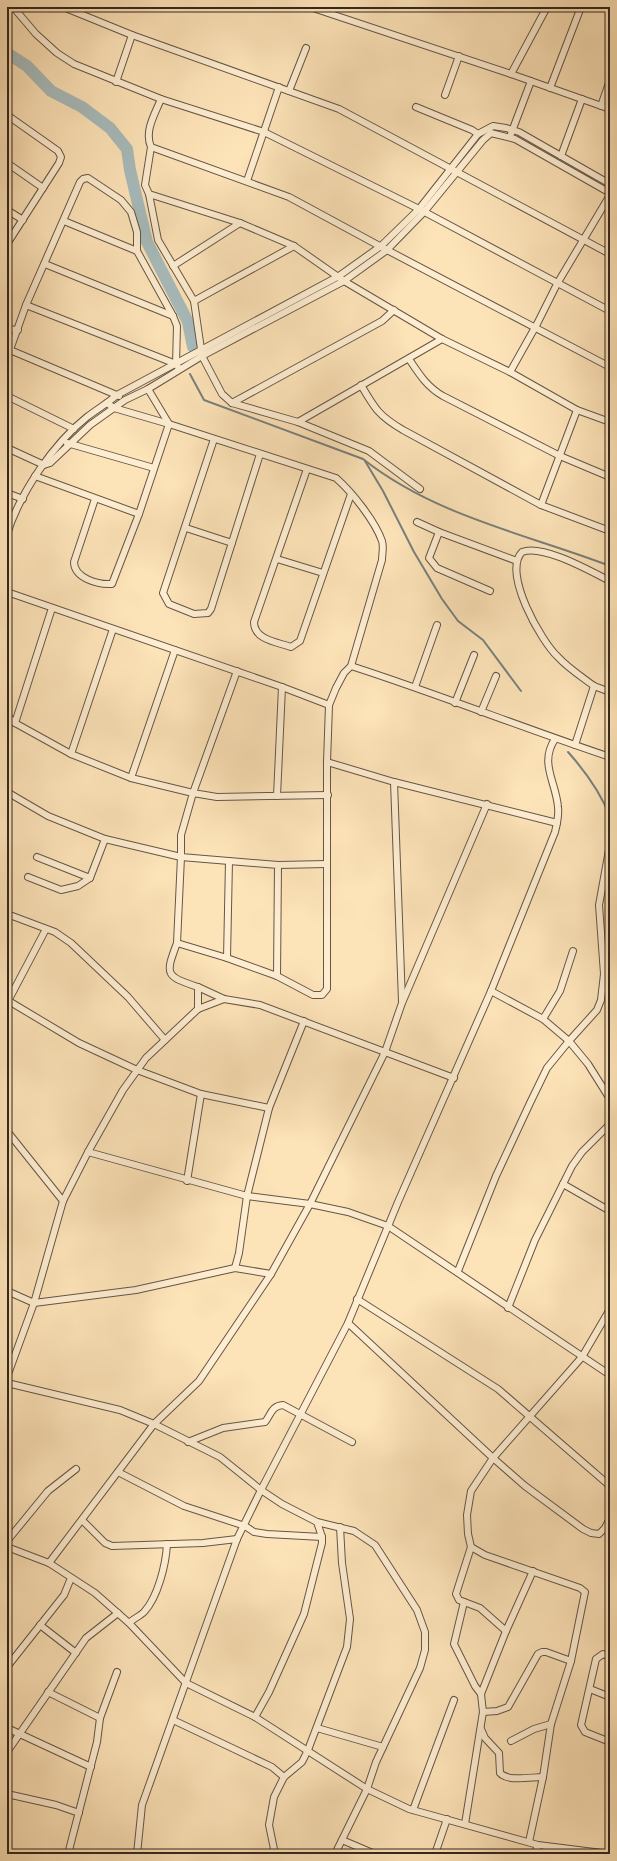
<svg xmlns="http://www.w3.org/2000/svg" width="617" height="1861" font-family="Alegreya,serif">
	<style>
		.lines { fill: none; stroke-linecap: round; stroke-linejoin: round }
		.stream { stroke: #78807d; stroke-width: 2 }
		.river { stroke: #a7bbbc; stroke-width: 12 }
		.minor-casing { stroke: #655645; stroke-width: 8 }
		.minor { stroke: #feedd1; stroke-width: 6 }
	</style>
	<rect width="100%" height="100%" fill="#fde3b8"/>
	<filter id="stains"><feTurbulence type="fractalNoise" baseFrequency=".005" numOctaves="4"/><feColorMatrix values="0 0 0 0 .2 0 0 0 0 .09 0 0 0 0 .02 0 0 0 .5 -.17"/></filter>
	<radialGradient id="worn" r=".72"><stop offset=".6" stop-color="#630" stop-opacity="0"/><stop offset="1" stop-color="#630" stop-opacity=".3"/></radialGradient>
	<g class="lines">
		<!-- stream -->
		<g class="stream">
			<path d="M190,374L204,400L363,459C435,516 526,534 610,566"/>
			<path d="M365,461L383,491L414,552L442,599L458,621L483,640L521,691"/>
			<path d="M568,752C585,771 601,793 610,817"/>
		</g>
		<!-- river -->
		<path class="river" d="M7,53L27,66L51,91L82,107L110,128L127,149L130,170L147,242L188,322L193,347"/>
		<defs>
			<g id="minor">
				<path d="M13,7L36,34L57,53L74,64L161,99L264,132L419,209L610,311"/>
				<path d="M310,7L511,74L610,109"/>
				<path d="M68,9L132,35L339,109L610,254"/>
				<path d="M511,74L547,7"/>
				<path d="M116,82L132,35"/>
				<path d="M550,88L581,7"/>
				<path d="M289,91L306,48"/>
				<path d="M445,95L459,56"/>
				<path d="M161,99C155,114 144,131 151,147L289,197L387,250L610,367"/>
				<path d="M601,106L610,80"/>
				<path d="M416,107L472,130L478,134"/>
				<path d="M7,115L58,151L61,157L59,163L7,244"/>
				<path d="M511,134L531,81"/>
				<path d="M151,147L145,185L149,194L158,240L194,301L202,356L222,394L232,403L298,422L369,451L420,489"/>
				<path d="M561,156L582,99"/>
				<path d="M7,163L43,188"/>
				<path d="M247,181L279,87"/>
				<path d="M149,194L240,223L294,246L344,281L442,339L510,372L577,410L610,422"/>
				<path d="M7,210L23,220"/>
				<path d="M64,221L137,251"/>
				<path d="M45,264L173,316"/>
				<path d="M173,266L240,223"/>
				<path d="M194,301L294,246"/>
				<path d="M26,305L176,364"/>
				<path d="M7,329L18,330"/>
				<path d="M10,350L119,396"/>
				<path d="M7,358L26,305L80,182L83,179L88,178L121,200L131,212L137,232V251L173,316L177,326L176,364L178,367"/>
				<path d="M409,359C419,374 427,387 443,396L560,456L610,477"/>
				<path d="M510,372L537,324L557,284L610,195"/>
				<path d="M361,385C375,409 379,416 403,430L541,505L610,531"/>
				<path d="M148,389L169,424"/>
				<path d="M7,396L74,429"/>
				<path d="M107,403L114,408L169,424L336,478C352,492 375,521 382,541C384,547 382,554 382,560L351,666L344,673L336,688L329,705L327,762V989L322,995H313L277,976L227,958"/>
				<path d="M232,403L382,321L394,310"/>
				<path d="M298,422L442,339"/>
				<path d="M214,439L163,593L169,604L194,614L208,613L211,609L260,454"/>
				<path d="M67,443L154,468"/>
				<path d="M7,448L44,465L50,463L90,425L125,400L148,389L202,356L344,281L387,250L424,212L483,140L491,133L515,139L610,193"/>
				<path d="M307,469L254,622C254,640 277,642 291,647L300,641L351,494"/>
				<path d="M35,476L139,514"/>
				<path d="M7,493L23,499"/>
				<path d="M95,499L74,562C74,578 98,585 112,584L139,514L169,424"/>
				<path d="M541,505L577,410"/>
				<path d="M417,522L439,532L517,561"/>
				<path d="M186,528L232,543"/>
				<path d="M439,532L429,558L437,568L490,591"/>
				<path d="M7,534C20,493 53,444 87,417C97,409 108,403 117,395L339,276L381,246L419,209L478,134L493,126L506,128L519,132L610,184"/>
				<path d="M277,559L323,573"/>
				<path d="M7,592L282,687L329,705"/>
				<path d="M52,608L15,723L71,754"/>
				<path d="M113,629L71,754L131,778"/>
				<path d="M175,650L131,778L193,793L181,835V857L278,865L277,976"/>
				<path d="M351,666C438,694 523,728 610,757"/>
				<path d="M237,671L193,793L217,797L328,795"/>
				<path d="M594,686C582,677 568,668 558,657C541,641 502,573 522,552C543,544 590,571 610,581"/>
				<path d="M415,687L437,625"/>
				<path d="M455,703L474,655"/>
				<path d="M481,712L496,676"/>
				<path d="M7,716L15,723"/>
				<path d="M575,745L594,686L610,692"/>
				<path d="M327,762L394,782L557,823"/>
				<path d="M394,782L402,1002"/>
				<path d="M7,792L48,816L105,839L181,857L177,943"/>
				<path d="M277,796L282,687"/>
				<path d="M609,850L599,905L604,974L601,1000L597,1010L569,1041L588,1064L610,1099"/>
				<path d="M37,857L90,878"/>
				<path d="M278,865L327,864"/>
				<path d="M28,877L61,890L78,886L90,878L105,839"/>
				<path d="M7,914L55,932L71,943L128,997L165,1040"/>
				<path d="M198,987C165,976 165,975 177,943L227,958L229,861"/>
				<path d="M7,1000L79,1043L137,1070L201,1094L269,1108"/>
				<path d="M7,1003L46,929"/>
				<path d="M198,1009V987L224,999L260,1005L454,1078"/>
				<path d="M543,1019L560,991L573,951"/>
				<path d="M7,1131L63,1201"/>
				<path d="M88,1152L247,1196L310,1204L348,1212L388,1226L610,1375"/>
				<path d="M187,1181L201,1094"/>
				<path d="M563,1184L610,1211"/>
				<path d="M235,1268L239,1253L247,1196L269,1108L304,1021"/>
				<path d="M458,1271L496,1176L530,1103L547,1068L569,1041L543,1019L491,991"/>
				<path d="M7,1291L34,1303L136,1290L235,1268L271,1274"/>
				<path d="M357,1299L498,1389L610,1486"/>
				<path d="M508,1308L535,1240L572,1166L582,1152L610,1124"/>
				<path d="M348,1323L493,1458L525,1486L583,1529L591,1533L599,1534L605,1528L610,1518"/>
				<path d="M7,1377L34,1303L63,1201L88,1152L123,1090L146,1058L198,1009L224,999"/>
				<path d="M7,1383L120,1410L154,1424L220,1457L261,1490L282,1504L317,1522L354,1531L375,1545L417,1610L425,1632V1650L420,1668L376,1762L367,1789L335,1854"/>
				<path d="M188,1442L223,1428L265,1422C271,1415 271,1406 283,1405L352,1442"/>
				<path d="M118,1472L184,1506L245,1526L254,1532L267,1534L322,1537"/>
				<path d="M82,1520L105,1543L112,1546L203,1543L237,1539"/>
				<path d="M7,1541L48,1491L76,1469"/>
				<path d="M7,1547L49,1563L95,1593L129,1623L186,1683L255,1717L367,1789L409,1809L538,1845L610,1854"/>
				<path d="M471,1547L485,1555L580,1588L585,1592L571,1661L551,1724L543,1777L529,1842"/>
				<path d="M49,1563L154,1424L199,1381L271,1274L310,1204L385,1052L402,1003L487,804"/>
				<path d="M464,1602L454,1644L475,1686L481,1694L483,1712L465,1824"/>
				<path d="M129,1623C133,1619 140,1616 144,1612C158,1597 166,1564 167,1544"/>
				<path d="M40,1625L76,1653"/>
				<path d="M506,1631L480,1608L459,1600L456,1594L471,1547L468,1534L467,1515L471,1491L493,1458L582,1357L610,1309"/>
				<path d="M610,1657L603,1654L596,1659L581,1725L585,1732L610,1742"/>
				<path d="M7,1667L64,1595L71,1578"/>
				<path d="M590,1689L610,1697"/>
				<path d="M48,1692L100,1718"/>
				<path d="M481,1694L506,1631L533,1571"/>
				<path d="M483,1712L497,1711L508,1707L538,1654L542,1652H546L571,1661"/>
				<path d="M255,1717L269,1692L304,1614L322,1543V1537L317,1522"/>
				<path d="M173,1720L272,1767L284,1777"/>
				<path d="M7,1728L91,1767"/>
				<path d="M317,1728L383,1747"/>
				<path d="M481,1729L485,1738L499,1753L500,1773C508,1782 531,1777 543,1777"/>
				<path d="M511,1741L534,1729L551,1724"/>
				<path d="M7,1752L86,1638L118,1613"/>
				<path d="M7,1794L56,1805L79,1813"/>
				<path d="M413,1810L454,1700"/>
				<path d="M342,1840L375,1854"/>
				<path d="M68,1854L97,1742L100,1718L117,1672"/>
				<path d="M137,1854L142,1805L237,1539L261,1490L348,1323L398,1202L491,991L555,832C557,824 559,815 558,807C556,782 539,763 555,739"/>
				<path d="M275,1854L269,1825L274,1797L284,1777L302,1762L308,1750L347,1647L350,1619L342,1563L340,1527"/>
				<path d="M435,1854L447,1819"/>
				<path d="M535,1854L538,1845"/>
			</g>
		</defs>
		<!-- minor casing -->
		<use href="#minor" class="minor-casing"/>
		<!-- minor -->
		<use href="#minor" class="minor"/>
	</g>
	<!-- margin -->
	<rect width="617" height="1861" fill="none" stroke="#fde3b8" stroke-width="24"/>
	<rect x="8" y="8" width="601" height="1845" fill="none" stroke="#32271f" stroke-width="2"/>
	<rect x="12" y="12" width="593" height="1837" fill="none" stroke="#32271f"/>
	<rect width="100%" height="100%" filter="url(#stains)"/>
	<rect width="100%" height="100%" fill="url(#worn)"/>
</svg>
